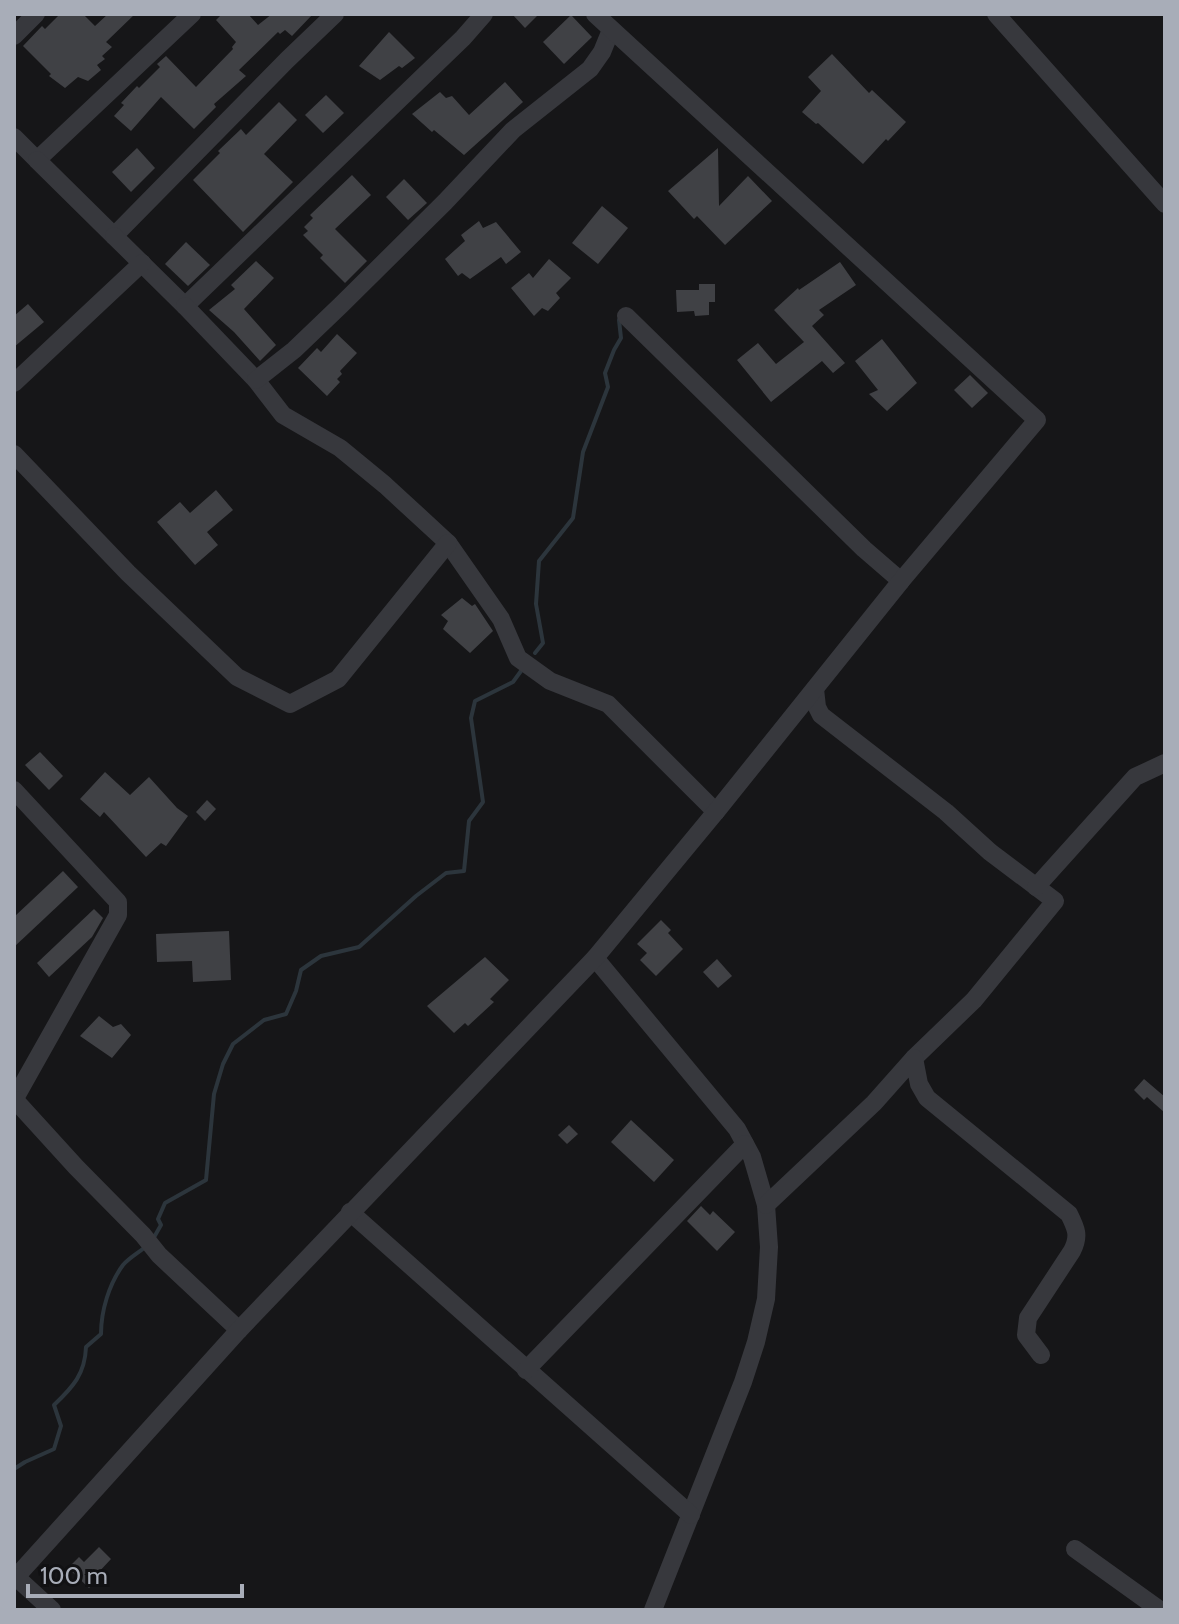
<svg xmlns="http://www.w3.org/2000/svg" width="1179" height="1624" font-family="Cabin,sans-serif">
	<style>
		.lines { fill: none; stroke-linecap: round; stroke-linejoin: round }
		.stream { stroke: #2c353c; stroke-width: 4 }
		.building { fill: #404145 }
		.minor { stroke: #37383d; stroke-width: 18 }
	</style>
	<rect width="100%" height="100%" fill="#161618"/>
	<g class="lines">
		<!-- stream -->
		<g class="stream">
			<path d="M535,653L543,643L536,604L539,561L573,518L583,452L608,387L605,373L614,350L621,338L619,320"/>
			<path d="M153,1239L161,1225L158,1219L165,1203L206,1180L214,1094L223,1064L233,1044L264,1020L286,1014L296,991L301,970L321,956L359,947L416,896L446,873L464,871L469,821L483,802L471,718L475,701L513,682L521,671"/>
			<path d="M14,1469L25,1462L54,1449L61,1426L54,1405C73,1387 85,1374 86,1347L101,1334C101,1311 109,1284 123,1265C129,1258 138,1253 144,1248"/>
		</g>
	</g>
	<!-- building -->
	<g class="building">
		<path d="M60,14H83L95,26L108,14H135L106,42L112,47L102,56L105,59L97,65L101,70L88,81L78,77L65,88L49,76L51,74L23,46L42,26L45,29Z"/>
		<path d="M222,14H248L258,25L272,14H313L292,36L285,30L280,34L278,32L239,70L246,76L214,104L216,107L194,129L161,97L131,131L114,116L124,105L121,103L137,86L139,88L160,67L157,64L166,56L196,87L233,49L232,47L236,42L216,20Z"/>
		<path d="M512,14H539L525,28Z"/>
		<path d="M571,15L592,37L564,64L543,42Z"/>
		<path d="M389,32L415,58L402,68L399,66L380,80L359,66Z"/>
		<path d="M832,54L869,93L872,90L906,122L888,141L886,139L863,164L818,123L816,124L802,112L821,91L808,77Z"/>
		<path d="M505,82L523,102L464,155L434,130L432,132L412,114L440,92L446,98L452,96L469,115Z"/>
		<path d="M326,95L344,113L323,133L305,115Z"/>
		<path d="M279,102L297,120L264,154L293,182L243,232L193,180L220,153L218,151L241,129L246,135Z"/>
		<path d="M137,148L155,168L131,192L112,172Z"/>
		<path d="M718,148L719,206L748,176L772,201L725,245L697,216L694,219L668,191Z"/>
		<path d="M352,175L371,195L335,229L367,261L345,283L320,258L323,255L303,235L308,231L304,227L313,218L310,215Z"/>
		<path d="M404,179L427,203L408,220L386,197Z"/>
		<path d="M602,206L628,228L598,264L572,243Z"/>
		<path d="M479,221L483,228L496,222L521,252L506,264L501,257L470,279L462,273L458,276L445,259L465,241L461,235Z"/>
		<path d="M186,242L210,265L188,286L165,264Z"/>
		<path d="M549,259L571,278L556,293L560,298L548,311L542,308L534,316L511,288L529,273L533,278Z"/>
		<path d="M256,261L274,278L244,309L276,345L260,361L234,332L209,310L235,289L231,285Z"/>
		<path d="M840,262L856,285L819,310L824,315L812,326L845,363L833,373L822,361L771,402L737,360L758,343L776,364L804,342L774,310L798,288L799,290Z"/>
		<path d="M699,284H715V302H709V315L695,316L694,311L677,312L676,290H699Z"/>
		<path d="M28,304L44,322L14,347V316Z"/>
		<path d="M337,334L357,353L340,371L342,374L337,379L340,382L327,396L298,368L317,348L321,352Z"/>
		<path d="M882,339L917,383L887,411L869,394L878,390L855,361Z"/>
		<path d="M970,375L988,393L972,408L954,390Z"/>
		<path d="M216,490L233,510L207,532L218,545L195,565L157,522L180,502L190,513Z"/>
		<path d="M462,598L472,606L475,604L493,631L470,653L443,629L448,621L441,615Z"/>
		<path d="M40,752L63,776L49,790L25,765Z"/>
		<path d="M105,772L130,795L149,777L177,808L188,816L166,846L161,843L146,857L104,812L100,817L80,799Z"/>
		<path d="M207,800L216,809L205,821L196,812Z"/>
		<path d="M63,871L78,887L14,947V917Z"/>
		<path d="M94,909L103,918L92,937L49,977L37,963Z"/>
		<path d="M661,920L671,930L668,933L683,949L656,976L640,960L647,953L637,944Z"/>
		<path d="M229,931L231,980L193,982L192,961L157,962L156,934Z"/>
		<path d="M485,957L509,980L490,999L494,1002L468,1026L465,1023L454,1033L427,1006Z"/>
		<path d="M717,959L732,976L718,988L703,972Z"/>
		<path d="M99,1016L113,1027L121,1024L131,1035L112,1058L80,1036Z"/>
		<path d="M1144,1079L1165,1097V1113L1147,1097L1144,1100L1134,1090Z"/>
		<path d="M631,1120L674,1160L654,1182L611,1142Z"/>
		<path d="M569,1125L578,1134L567,1144L558,1135Z"/>
		<path d="M701,1206L710,1215L713,1211L735,1232L717,1251L687,1221Z"/>
		<path d="M99,1547L111,1559L97,1574L100,1577L89,1588L68,1568L79,1557L84,1562Z"/>
	</g>
	<g class="lines">
		<!-- minor -->
		<g class="minor">
			<path d="M996,14L1165,204"/>
			<path d="M14,36L36,14"/>
			<path d="M14,137L37,160L192,14"/>
			<path d="M37,160L114,236L287,60L335,14"/>
			<path d="M114,236L185,306L463,38L484,14"/>
			<path d="M185,306L256,380L283,415L340,448L385,485L448,543L501,619L518,658L550,681L608,704L716,812"/>
			<path d="M626,316L864,549L901,581"/>
			<path d="M256,380L294,350L341,305L445,202L513,130L590,69L602,52L611,30"/>
			<path d="M14,383L142,263"/>
			<path d="M14,454L128,573L237,677L290,704L338,679L448,543"/>
			<path d="M815,689L817,707L821,715L946,812L990,852L1055,901L974,1000L914,1058"/>
			<path d="M14,790L118,902V915L14,1100"/>
			<path d="M1036,887L1135,777L1165,763"/>
			<path d="M595,958L737,1129L752,1157L766,1205L769,1247L766,1299L756,1342L743,1382L653,1610"/>
			<path d="M15,1100L76,1167L143,1235L159,1255L239,1330"/>
			<path d="M766,1205L874,1103L914,1058L919,1084L927,1098L1069,1214C1076,1228 1080,1236 1072,1251L1028,1318L1026,1335L1041,1355"/>
			<path d="M350,1212L691,1515"/>
			<path d="M526,1370L745,1144"/>
			<path d="M1075,1549L1160,1610"/>
			<path d="M16,1577L239,1330L595,958L719,808L901,581L1037,420L595,14"/>
			<path d="M14,1579L16,1577L52,1610"/>
		</g>
	</g>
	<!-- border -->
	<rect width="1179" height="1624" fill="none" stroke="#a8adb8" stroke-width="32"/>
	<!-- scale -->
	<path d="M28 1584v12h214v-12" fill="none" stroke="#a8adb8" stroke-width="4"/>
	<text x="40" y="1584" font-size="24" fill="#a8adb8" stroke="#111113" stroke-width="6" paint-order="stroke">100 m</text>
</svg>
